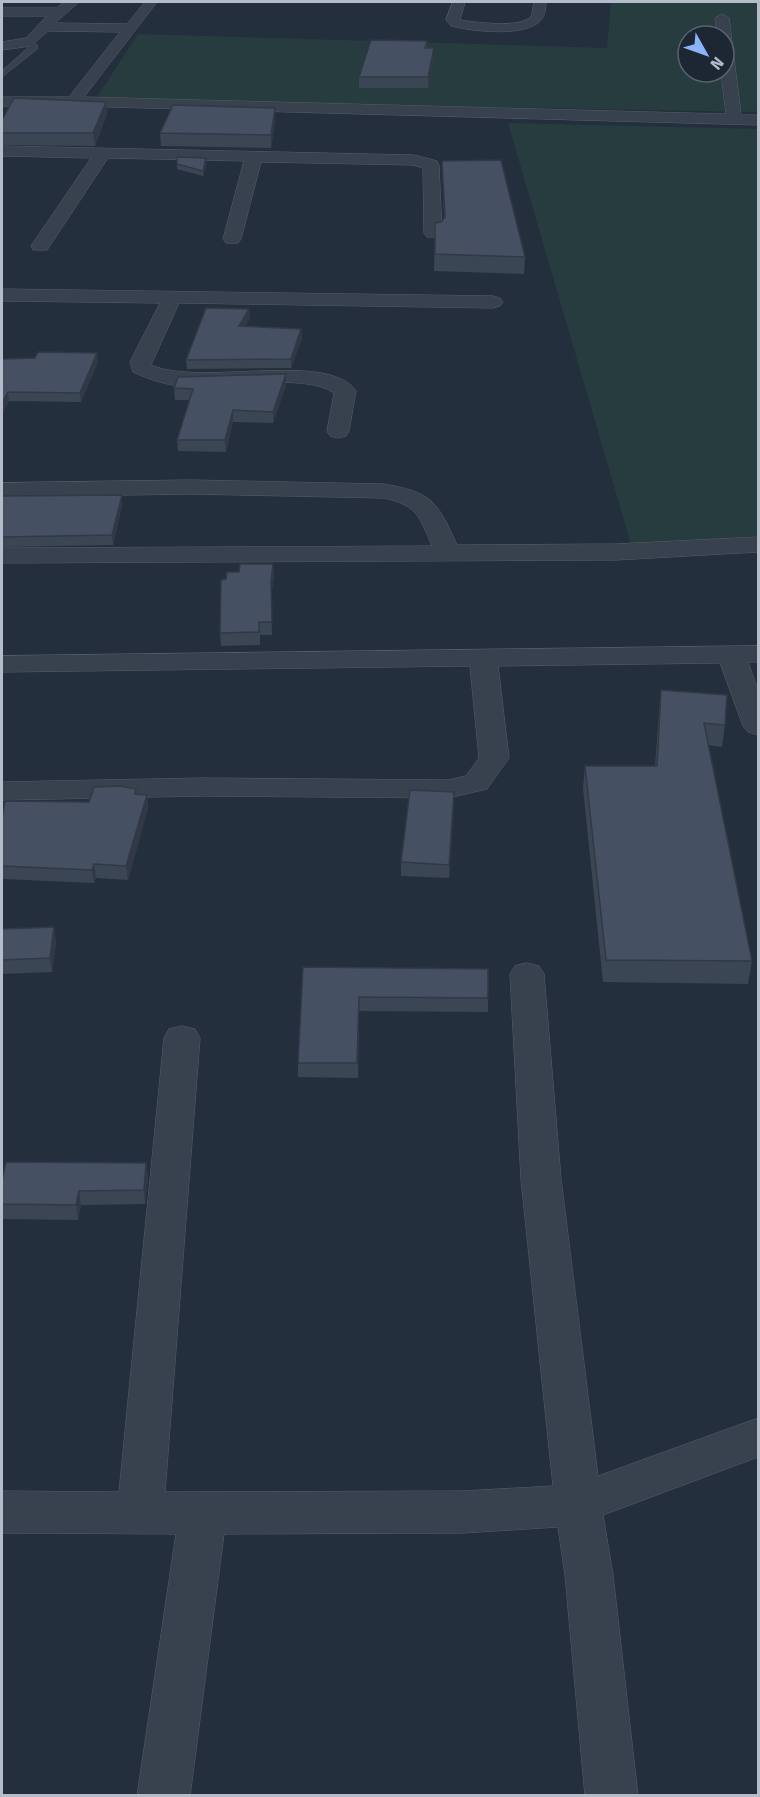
<svg xmlns="http://www.w3.org/2000/svg" width="760" height="1797" font-family="'Fira Sans',sans-serif">
	<style>
		.green { fill: #263c3f; fill-rule: evenodd }
		.lines { fill: none; stroke-linecap: round; stroke-linejoin: round }
		.service-casing { stroke: #565f6c; stroke-width: 1 }
		.minor-casing { stroke: #565f6c; stroke-width: 1 }
		.service { fill: #38414e; fill-rule: evenodd }
		.minor { fill: #38414e; fill-rule: evenodd }
		.wall { fill: #3b4654 }
		.shaded-wall { fill: #303945 }
		.building { fill: #455162; stroke: #303945; stroke-width: 1.5 }
	</style>
	<rect width="100%" height="100%" fill="#242f3e"/>
	<!-- green -->
	<g class="green">
		<path d="M611,2H758V112L95,100L138,34L607,48ZM688,36H724V72H688Z"/>
		<path d="M508,123L758,129V547L633,551Z"/>
	</g>
	<g class="lines">
		<defs>
			<path id="service" d="M30,40L37,45V49L2,77V71L29,47L26,42Z"/>
			<g id="minor">
				<path d="M65,2H79L55,23L127,24L145,2H157L84,97L726,114L721,72H724V36H717L715,18L722,14L729,18L741,115H758V125L73,106H2V97H69L120,32L48,31L31,46L2,50V42L26,38L47,16H2V8H56Z"/>
				<path d="M453,2H465L460,20C474,22 522,29 531,16C533,12 533,5 534,2H546C546,8 545,15 541,20C526,38 471,31 451,26L446,20Z"/>
				<path d="M2,146L414,155L437,161L439,165L442,233L439,237H427L424,233L423,168L413,165L261,162L241,239L238,243H226L223,239L244,161L108,158L47,250H33L31,246L91,158L2,156Z"/>
				<path d="M2,289L493,296L500,298L503,302L500,306L493,308L179,303L151,365C201,387 328,350 356,391L349,431L346,436L338,438L330,436L327,431L334,393C304,372 225,389 186,387C167,385 150,380 133,372L130,362L160,303L2,301Z"/>
				<path d="M191,480L383,484C432,492 437,501 457,545L616,544L758,537V552L616,560L2,563V548L432,546C420,517 416,504 383,498L191,494L2,497V483Z"/>
				<path d="M758,646V662H748L758,690V735L748,732L743,726L720,663L498,666L509,758L487,789L448,798L202,796L2,800V782L202,778L448,780L466,776L479,758L470,666L2,672V656Z"/>
				<path d="M527,963L539,966L544,974L561,1179L598,1476L758,1418V1457L603,1515L613,1575L638,1796H585L565,1575L558,1527L463,1533L224,1534L190,1796H137L176,1534L2,1533V1491L119,1492L164,1038L169,1029L182,1026L195,1029L200,1038L165,1492L463,1491L553,1486L521,1179L510,974L515,966Z"/>
			</g>
		</defs>
		<!-- service casing -->
		<use href="#service" class="service-casing"/>
		<!-- minor casing -->
		<use href="#minor" class="minor-casing"/>
		<!-- service -->
		<use href="#service" class="service"/>
		<!-- minor -->
		<use href="#minor" class="minor"/>
	</g>
	<!-- wall -->
	<g class="wall">
		<path d="M427,41V48L434,58L428,88H359V77Z"/>
		<path d="M106,102L107,114L95,146L2,145V120Z"/>
		<path d="M275,108V120L271,148L161,146L160,133Z"/>
		<path d="M177,157L206,158L207,162L203,176L177,169Z"/>
		<path d="M442,161L525,257L524,274L434,271L435,223L441,222L444,218Z"/>
		<path d="M249,309L250,318L245,327L301,329L302,338L291,368L187,369L186,360Z"/>
		<path d="M2,359L98,362L81,402L9,401L2,414Z"/>
		<path d="M286,385L273,423L233,422L226,452L178,451L177,440L190,400H175L174,388Z"/>
		<path d="M122,495V505L113,545L2,547V496Z"/>
		<path d="M273,564L274,576L271,595L272,635H260V645L221,646L220,633L226,579Z"/>
		<path d="M661,690L725,725L722,747L708,745L752,961L748,984L603,982L583,788L585,766H655L659,711Z"/>
		<path d="M136,794L147,795L148,808L128,880L96,878L94,883L2,879V818Z"/>
		<path d="M454,806L449,878L401,876V862Z"/>
		<path d="M2,929L56,941L52,972L2,974Z"/>
		<path d="M303,967L488,998V1012L359,1011L358,1078L298,1077V1063Z"/>
		<path d="M146,1163L148,1178L145,1204L81,1205L78,1220L2,1219V1180Z"/>
	</g>
	<!-- shaded-wall -->
	<g class="shaded-wall">
		<path d="M434,48V58L428,88V77Z"/>
		<path d="M106,102L107,114L95,146L93,133Z"/>
		<path d="M275,108V120L271,148V135Z"/>
		<path d="M206,158L207,162L203,176V171Z"/>
		<path d="M249,309L250,318L240,336L239,326Z"/>
		<path d="M301,329L302,338L291,368V359Z"/>
		<path d="M97,353L98,362L81,402L80,393Z"/>
		<path d="M286,374V385L273,423V412Z"/>
		<path d="M8,392L9,401L2,414V403Z"/>
		<path d="M233,410V422L226,452L225,440Z"/>
		<path d="M122,495V505L113,545L112,535Z"/>
		<path d="M273,564L274,576L271,595L272,635L271,582Z"/>
		<path d="M454,792V806L449,878V865Z"/>
		<path d="M147,795L148,808L128,880L126,866Z"/>
		<path d="M94,864L96,878L94,883L92,870Z"/>
		<path d="M54,927L56,941L52,972L50,958Z"/>
		<path d="M146,1163L148,1178L145,1204L144,1190Z"/>
		<path d="M79,1191L81,1205L78,1220L76,1205Z"/>
	</g>
	<!-- building -->
	<g class="building">
		<path d="M371,40L427,41L425,48H434L428,77H359Z"/>
		<path d="M14,98L106,102L93,133H2V120Z"/>
		<path d="M173,105L275,108L271,135L160,133Z"/>
		<path d="M177,157L206,158L203,171L177,164Z"/>
		<path d="M501,160L525,257L435,254V223L441,222L445,217L442,161Z"/>
		<path d="M206,308L249,309L239,326L301,329L291,359L186,360Z"/>
		<path d="M38,352L97,353L80,393L8,392L2,403V359L35,358Z"/>
		<path d="M286,374L273,412L233,410L225,440H177L193,389L174,388L178,377Z"/>
		<path d="M122,495L112,535L2,537V496Z"/>
		<path d="M240,564H273L271,582L272,622H259V632L220,633L221,580L226,579L227,572H239Z"/>
		<path d="M661,690L727,695L725,725L704,723L752,961L606,960L585,766H657Z"/>
		<path d="M120,786L136,789L135,794L147,795L126,866L94,864L92,870L2,866V818L5,801L89,802L94,787Z"/>
		<path d="M410,790L454,792L449,865L401,862Z"/>
		<path d="M54,927L50,958L2,960V929Z"/>
		<path d="M303,967L488,969V998L359,997L357,1063H298Z"/>
		<path d="M6,1162L146,1163L144,1190L79,1191L76,1205L2,1204V1180Z"/>
	</g>
	<!-- border -->
	<rect width="760" height="1797" fill="none" stroke="#b4bcc9" stroke-width="6"/>
	<!-- north arrow -->
	<g transform="translate(706 54) rotate(130)"><circle r="28" fill="#1d2633" stroke="#59626f" stroke-width="1.5"/>
	<path d="M0-4.5L10 22L0 15L-10 22Z" fill="#8ab4f8"/>
	<text y="-9" font-size="16" font-weight="bold" text-anchor="middle" fill="#b4bcc9">N</text>
	</g>
</svg>
